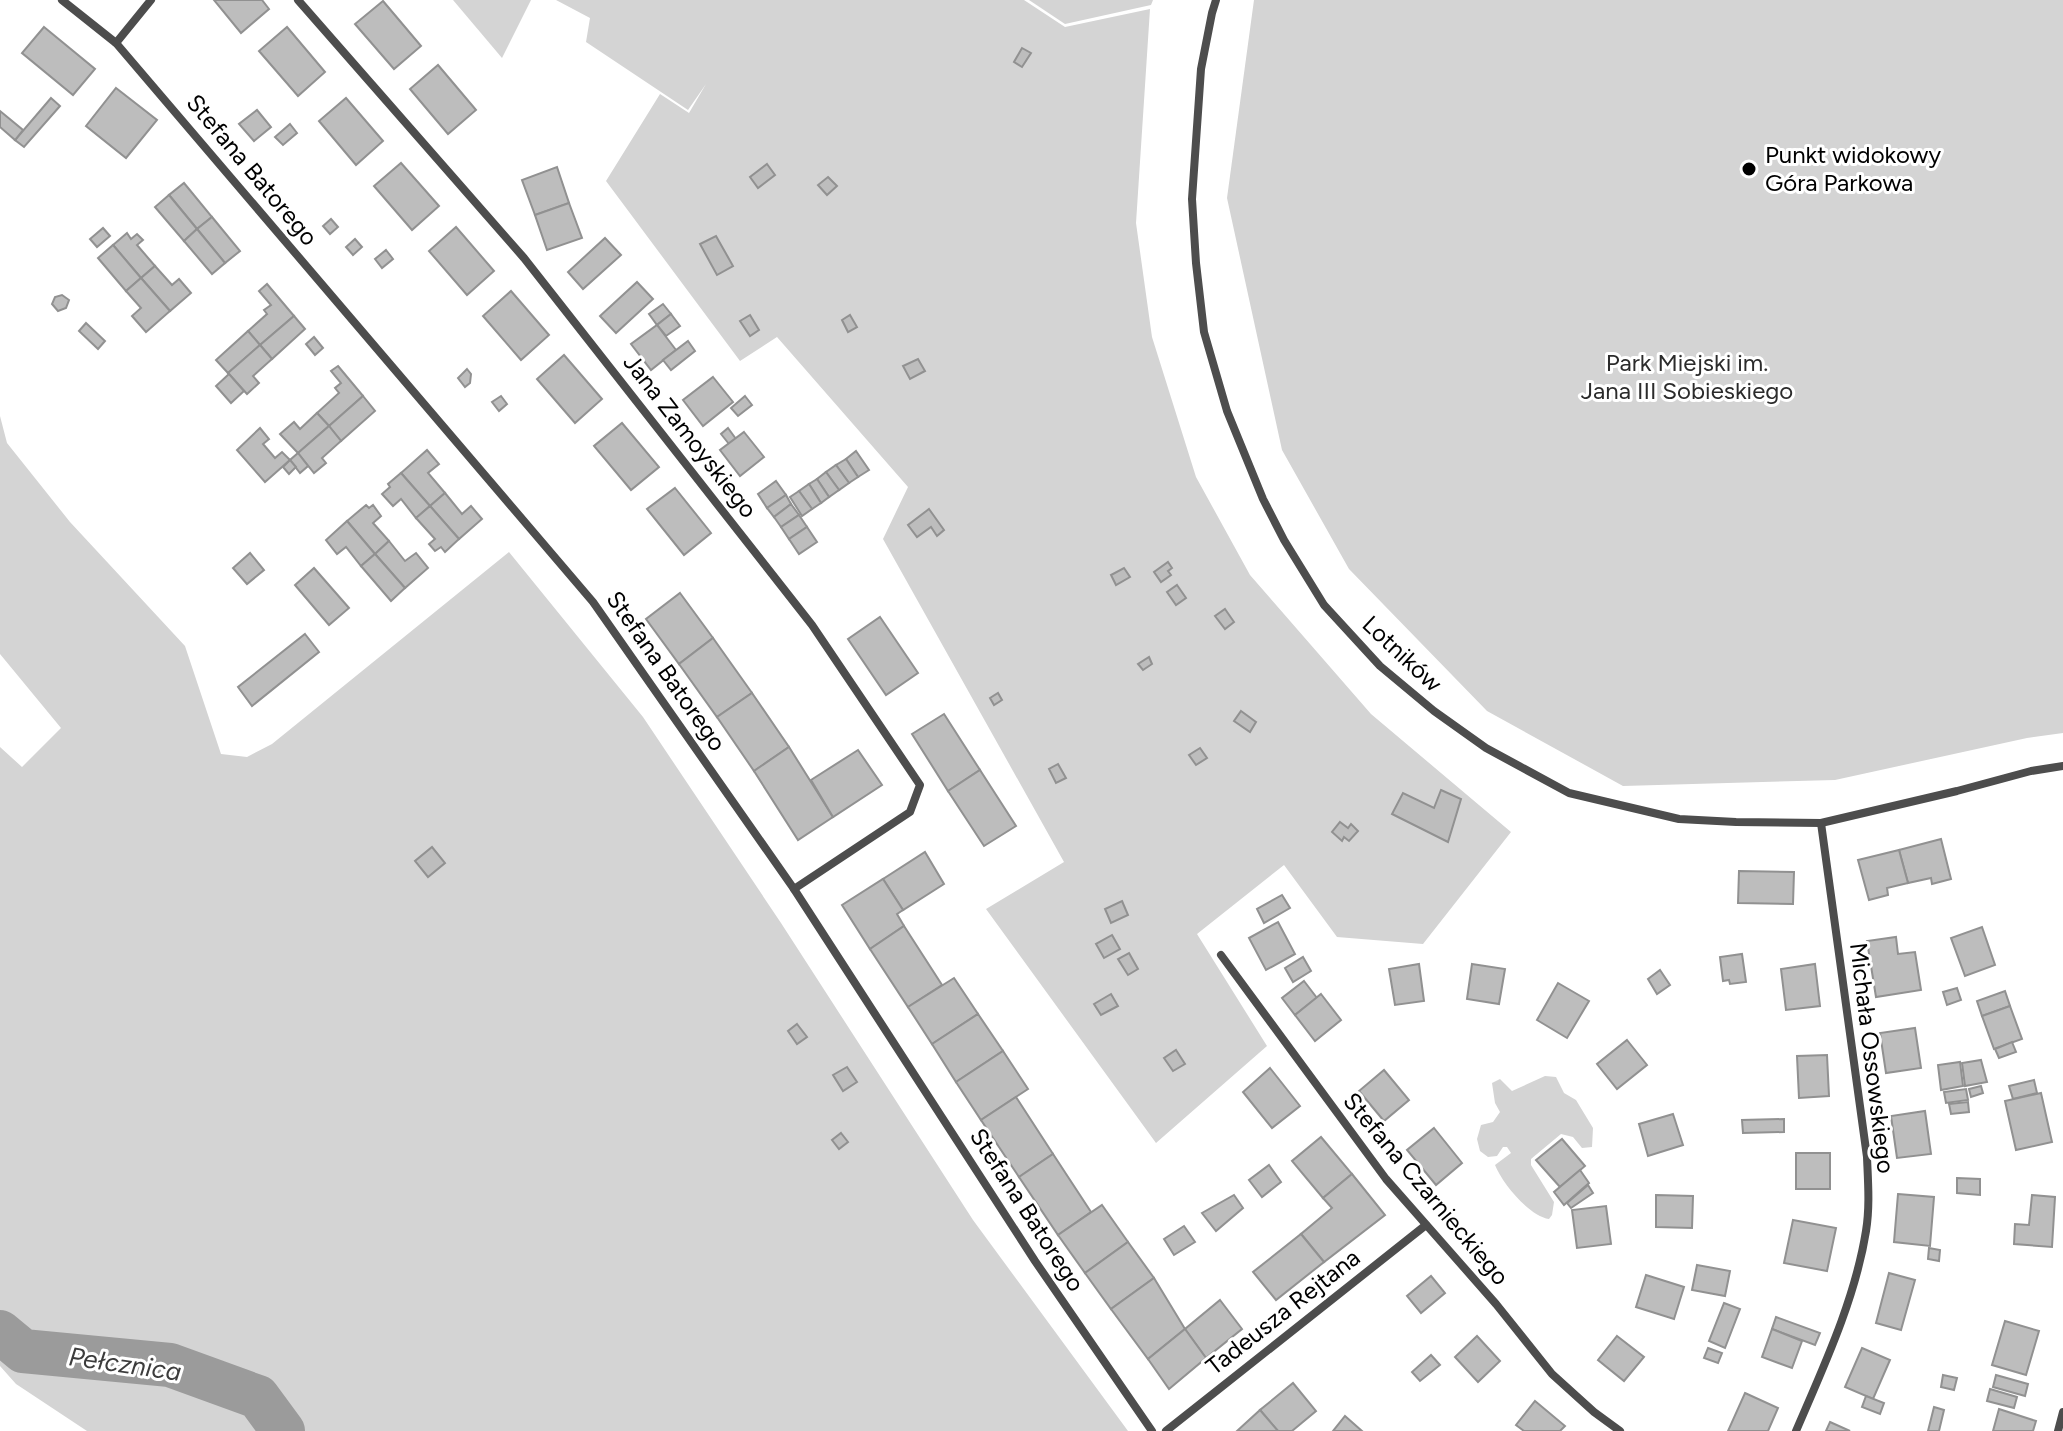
<svg xmlns="http://www.w3.org/2000/svg" width="2063" height="1431" font-family="Figtree,sans-serif">
	<style>
		.green { fill: #d4d4d4 }
		.lines { fill: none; stroke-linecap: round; stroke-linejoin: round }
		.river { stroke: #9b9b9b; stroke-width: 44 }
		.building { fill: #bdbdbd; stroke: #919191; stroke-width: 2 }
		.street { stroke: #4d4d4d; stroke-width: 8 }
		.poi-dot { fill: #000; stroke: #fff; stroke-width: 3 }
		.labels { text-anchor: middle; stroke-width: 6; stroke-linejoin: round; paint-order: stroke }
		.poi-label { font-size: 24px; fill: #000; stroke: #fff; text-anchor: start }
		.street-label { font-size: 24px; fill: #000; stroke: #fff }
		.park-label { font-size: 24px; fill: #2b2b2b; stroke: #fff }
		.water-label { font-size: 26px; font-style: italic; fill: #3c3c3c; stroke: #fff }
	</style>
	<rect width="100%" height="100%" fill="#fff"/>
	<!-- green -->
	<g class="green">
		<path d="M453,0H531L502,58Z"/>
		<path d="M556,0H1024L1065,27L1150,9L1136,223L1152,337L1196,477L1250,575L1371,714L1511,832L1423,944L1337,937L1284,865L1197,934L1267,1046L1156,1143L986,909L1064,862L883,539L908,487L777,337L740,361L606,181L660,94L689,113L706,84L688,110L586,42L590,18Z"/>
		<path d="M1029,0H1153L1151,5L1065,24Z"/>
		<path d="M1254,0H2063V733L2027,738L1835,780L1623,786L1487,711L1349,569L1282,450L1227,198Z"/>
		<path d="M0,416L7,443L70,522L185,646L221,754L247,757L272,744L509,552L643,717L781,923L973,1220L1128,1431H87L16,1384L0,1366V747L22,767L61,728L0,654Z"/>
		<path d="M1545,1076L1556,1077L1564,1093L1576,1100L1593,1128L1592,1147L1582,1148L1573,1137L1561,1134L1531,1159V1165L1554,1202L1552,1215L1549,1219C1529,1216 1502,1183 1495,1165L1511,1153L1507,1147H1503L1497,1156L1488,1157L1480,1151L1477,1139L1481,1125L1493,1122L1500,1112L1495,1103L1492,1083L1500,1079L1512,1091Z"/>
	</g>
	<g class="lines">
		<!-- river -->
		<path class="river" d="M0,1332L23,1351L170,1365L258,1397L283,1431"/>
	</g>
	<!-- building -->
	<g class="building">
		<path d="M214,0H262L269,9L241,33Z"/>
		<path d="M383,1L421,46L394,69L355,24Z"/>
		<path d="M44,27L95,69L73,95L22,53Z"/>
		<path d="M287,27L325,72L298,96L259,51Z"/>
		<path d="M1022,48L1031,53L1022,67L1014,62Z"/>
		<path d="M438,65L476,110L448,134L410,89Z"/>
		<path d="M116,88L157,120L126,158L86,126Z"/>
		<path d="M51,98L60,106L24,147L15,140Z"/>
		<path d="M346,98L383,141L356,165L319,121Z"/>
		<path d="M257,110L271,127L254,141L239,124Z"/>
		<path d="M0,111L23,130L15,140L0,127Z"/>
		<path d="M290,124L297,133L283,145L275,137Z"/>
		<path d="M401,163L439,206L412,230L374,186Z"/>
		<path d="M767,164L775,175L758,188L750,177Z"/>
		<path d="M557,167L569,203L535,215L522,180Z"/>
		<path d="M828,177L837,186L827,195L818,185Z"/>
		<path d="M184,183L212,217L197,229L169,195Z"/>
		<path d="M169,195L197,229L184,241L155,207Z"/>
		<path d="M569,203L582,238L547,250L535,215Z"/>
		<path d="M212,217L240,251L225,263L197,229Z"/>
		<path d="M331,219L338,227L330,234L323,226Z"/>
		<path d="M456,227L494,271L467,295L429,251Z"/>
		<path d="M103,228L110,236L97,247L90,239Z"/>
		<path d="M197,229L225,263L212,274L184,241Z"/>
		<path d="M127,233L131,239L137,234L143,240L137,245L155,266L141,278L113,245Z"/>
		<path d="M716,236L733,266L717,275L700,244Z"/>
		<path d="M605,238L621,255L583,289L568,272Z"/>
		<path d="M355,239L362,247L353,255L346,247Z"/>
		<path d="M113,245L141,278L126,291L98,258Z"/>
		<path d="M386,250L393,259L382,268L375,259Z"/>
		<path d="M155,266L172,285L179,279L191,293L170,311L141,278Z"/>
		<path d="M141,278L170,311L146,332L132,316L141,308L126,291Z"/>
		<path d="M637,282L653,299L616,333L600,316Z"/>
		<path d="M267,284L294,316L260,345L248,331L267,314L264,310L271,305L259,291Z"/>
		<path d="M511,291L549,335L521,360L483,316Z"/>
		<path d="M62,295L69,300L66,308L58,311L52,304L55,297Z"/>
		<path d="M663,304L671,314L657,325L649,314Z"/>
		<path d="M671,314L680,326L666,336L657,325Z"/>
		<path d="M750,315L759,330L750,336L740,321Z"/>
		<path d="M850,315L857,327L848,332L842,320Z"/>
		<path d="M294,316L305,329L272,359L260,345Z"/>
		<path d="M86,323L105,341L98,349L79,331Z"/>
		<path d="M657,325L676,350L651,370L631,344Z"/>
		<path d="M248,331L260,345L228,373L216,360Z"/>
		<path d="M314,337L323,348L315,355L306,344Z"/>
		<path d="M688,341L695,351L671,370L663,360Z"/>
		<path d="M260,345L272,359L253,376L259,383L247,394L228,373Z"/>
		<path d="M564,355L602,399L575,423L537,379Z"/>
		<path d="M918,359L925,371L910,379L903,366Z"/>
		<path d="M338,366L363,396L329,426L317,413L339,393L335,388L341,383L331,371Z"/>
		<path d="M467,369L471,374L470,383L465,387L458,378Z"/>
		<path d="M229,374L244,391L231,403L216,386Z"/>
		<path d="M713,377L733,402L703,426L683,400Z"/>
		<path d="M363,396L375,411L341,441L329,426Z"/>
		<path d="M501,396L507,404L499,411L492,402Z"/>
		<path d="M745,396L752,405L738,416L731,408Z"/>
		<path d="M317,413L329,426L298,453L280,434L294,422L300,429Z"/>
		<path d="M622,423L659,467L631,490L594,446Z"/>
		<path d="M329,426L341,441L322,458L326,463L314,473L298,453Z"/>
		<path d="M260,428L269,439L263,444L275,458L282,452L290,460L265,482L237,450Z"/>
		<path d="M728,428L736,439L729,444L721,434Z"/>
		<path d="M744,432L764,457L740,476L720,450Z"/>
		<path d="M427,450L439,464L428,473L445,493L430,506L401,473Z"/>
		<path d="M856,451L869,470L858,477L846,459Z"/>
		<path d="M298,453L308,466L300,473L290,460Z"/>
		<path d="M846,459L858,477L849,483L836,465Z"/>
		<path d="M290,460L296,467L289,474L283,467Z"/>
		<path d="M836,465L849,483L839,490L826,472Z"/>
		<path d="M826,472L839,490L829,497L817,479Z"/>
		<path d="M401,473L430,506L416,518L401,499L393,506L382,494L390,487L388,484Z"/>
		<path d="M817,479L829,497L821,503L809,484Z"/>
		<path d="M776,481L786,495L767,508L758,494Z"/>
		<path d="M809,484L821,503L812,509L799,491Z"/>
		<path d="M675,488L711,533L684,555L647,509Z"/>
		<path d="M799,491L812,509L802,516L790,497Z"/>
		<path d="M445,493L462,514L471,506L482,519L459,539L430,506Z"/>
		<path d="M786,495L791,504L774,517L767,508Z"/>
		<path d="M791,504L799,515L781,527L774,517Z"/>
		<path d="M366,505L369,508L373,505L381,516L373,523L389,541L375,554L347,521Z"/>
		<path d="M430,506L459,539L445,552L441,547L435,551L429,544L435,539L416,518Z"/>
		<path d="M929,509L944,530L937,536L931,527L917,537L908,525Z"/>
		<path d="M799,515L807,527L789,539L781,527Z"/>
		<path d="M347,521L375,554L361,566L346,547L337,554L326,540Z"/>
		<path d="M807,527L817,542L799,554L789,539Z"/>
		<path d="M389,541L405,561L416,553L428,568L405,588L375,554Z"/>
		<path d="M250,553L264,570L247,584L233,568Z"/>
		<path d="M375,554L405,588L391,601L361,566Z"/>
		<path d="M1168,562L1172,568L1168,571L1171,575L1161,582L1154,572Z"/>
		<path d="M314,568L349,608L329,625L295,585Z"/>
		<path d="M1124,568L1130,577L1116,585L1111,575Z"/>
		<path d="M1177,585L1186,598L1176,605L1167,592Z"/>
		<path d="M680,593L713,638L679,664L646,619Z"/>
		<path d="M1225,609L1234,622L1225,629L1215,616Z"/>
		<path d="M880,617L918,673L886,695L848,639Z"/>
		<path d="M305,634L319,652L252,706L238,687Z"/>
		<path d="M713,638L752,693L717,717L679,664Z"/>
		<path d="M1149,657L1152,664L1143,670L1138,664Z"/>
		<path d="M752,693L789,747L754,771L717,717Z"/>
		<path d="M998,693L1002,700L994,705L990,698Z"/>
		<path d="M1241,711L1256,722L1250,732L1234,721Z"/>
		<path d="M944,714L980,770L948,791L912,734Z"/>
		<path d="M789,747L833,817L798,840L754,771Z"/>
		<path d="M1200,748L1207,758L1196,765L1189,755Z"/>
		<path d="M858,750L882,785L833,817L811,780Z"/>
		<path d="M1058,764L1066,778L1056,783L1049,769Z"/>
		<path d="M980,770L1016,826L984,846L948,791Z"/>
		<path d="M1441,790L1461,799L1448,842L1392,814L1403,793L1434,808Z"/>
		<path d="M1340,822L1348,828L1351,824L1358,831L1349,841L1344,837L1342,841L1332,832Z"/>
		<path d="M1941,839L1951,879L1932,884L1931,878L1908,883L1899,850Z"/>
		<path d="M432,847L445,863L428,877L415,861Z"/>
		<path d="M1899,850L1908,883L1887,888L1888,895L1869,900L1858,860Z"/>
		<path d="M925,852L944,884L903,910L883,879Z"/>
		<path d="M1739,871L1794,872L1793,904L1738,903Z"/>
		<path d="M883,879L903,910L897,914L904,926L870,949L842,905Z"/>
		<path d="M1282,895L1290,908L1264,923L1257,909Z"/>
		<path d="M1122,901L1128,915L1111,923L1105,909Z"/>
		<path d="M1278,922L1295,954L1266,970L1249,938Z"/>
		<path d="M904,926L942,985L908,1007L870,949Z"/>
		<path d="M1982,927L1995,965L1965,976L1951,938Z"/>
		<path d="M1112,935L1120,949L1104,958L1096,944Z"/>
		<path d="M1896,937L1898,954L1915,952L1921,990L1876,997L1867,941Z"/>
		<path d="M1129,953L1138,969L1128,975L1118,959Z"/>
		<path d="M1742,954L1746,982L1730,984L1729,980L1723,981L1720,957Z"/>
		<path d="M1303,957L1311,971L1293,982L1285,968Z"/>
		<path d="M1419,964L1424,1001L1395,1005L1389,969Z"/>
		<path d="M1472,964L1505,969L1499,1004L1467,999Z"/>
		<path d="M1815,964L1820,1006L1786,1010L1781,969Z"/>
		<path d="M1660,970L1670,985L1657,994L1648,979Z"/>
		<path d="M954,978L978,1014L932,1044L908,1007Z"/>
		<path d="M1304,981L1317,998L1295,1015L1282,998Z"/>
		<path d="M1558,983L1589,1001L1567,1038L1537,1020Z"/>
		<path d="M1957,988L1961,1000L1947,1005L1943,992Z"/>
		<path d="M2005,991L2010,1006L1982,1016L1977,1001Z"/>
		<path d="M1111,994L1118,1006L1101,1015L1094,1004Z"/>
		<path d="M1321,994L1341,1020L1315,1041L1295,1015Z"/>
		<path d="M2010,1006L2022,1039L1994,1049L1982,1016Z"/>
		<path d="M978,1014L1003,1051L956,1082L932,1044Z"/>
		<path d="M797,1024L807,1037L797,1044L788,1031Z"/>
		<path d="M1915,1028L1921,1068L1886,1073L1880,1033Z"/>
		<path d="M1627,1040L1647,1065L1617,1089L1597,1064Z"/>
		<path d="M2012,1042L2016,1052L1999,1058L1995,1049Z"/>
		<path d="M1176,1050L1185,1064L1173,1071L1164,1058Z"/>
		<path d="M1003,1051L1028,1089L981,1120L956,1082Z"/>
		<path d="M1827,1055L1829,1096L1799,1098L1797,1056Z"/>
		<path d="M1981,1060L1987,1082L1965,1086L1962,1063Z"/>
		<path d="M1960,1062L1963,1086L1941,1090L1938,1065Z"/>
		<path d="M847,1067L857,1082L843,1091L833,1075Z"/>
		<path d="M1270,1068L1300,1106L1272,1128L1243,1092Z"/>
		<path d="M1384,1070L1409,1100L1384,1121L1359,1091Z"/>
		<path d="M2034,1080L2037,1093L2013,1099L2009,1086Z"/>
		<path d="M1981,1086L1983,1093L1971,1097L1969,1089Z"/>
		<path d="M1966,1089L1968,1100L1946,1103L1944,1092Z"/>
		<path d="M2041,1093L2052,1142L2016,1150L2005,1101Z"/>
		<path d="M1016,1097L1053,1154L1019,1177L981,1120Z"/>
		<path d="M1968,1102L1969,1112L1951,1114L1949,1104Z"/>
		<path d="M1925,1111L1931,1154L1897,1158L1891,1116Z"/>
		<path d="M1673,1114L1683,1145L1648,1156L1639,1124Z"/>
		<path d="M1784,1119V1132L1743,1133L1742,1120Z"/>
		<path d="M1434,1128L1462,1163L1436,1185L1407,1150Z"/>
		<path d="M841,1133L848,1142L839,1149L832,1140Z"/>
		<path d="M1321,1137L1352,1174L1323,1198L1292,1161Z"/>
		<path d="M1562,1139L1585,1166L1560,1187L1536,1160Z"/>
		<rect x="1796" y="1153" width="34" height="36"/>
		<path d="M1053,1154L1091,1212L1058,1235L1019,1177Z"/>
		<path d="M1269,1165L1281,1182L1262,1197L1249,1180Z"/>
		<path d="M1580,1170L1589,1183L1564,1205L1554,1192Z"/>
		<path d="M1352,1174L1385,1215L1324,1262L1301,1234L1332,1208L1323,1198Z"/>
		<path d="M1957,1178L1980,1179V1195L1957,1193Z"/>
		<path d="M1588,1185L1593,1193L1571,1208L1567,1203Z"/>
		<path d="M1898,1194L1934,1197L1930,1246L1894,1242Z"/>
		<path d="M1234,1195L1243,1208L1216,1231L1202,1213Z"/>
		<path d="M1656,1195L1693,1196L1692,1228L1656,1227Z"/>
		<path d="M2032,1195L2055,1197L2052,1247L2014,1244L2015,1224L2029,1225Z"/>
		<path d="M1102,1205L1128,1242L1085,1273L1058,1235Z"/>
		<path d="M1606,1206L1611,1244L1577,1248L1572,1210Z"/>
		<path d="M1793,1220L1836,1228L1827,1271L1784,1263Z"/>
		<path d="M1184,1226L1195,1242L1174,1255L1164,1239Z"/>
		<path d="M1301,1234L1324,1262L1276,1300L1253,1272Z"/>
		<path d="M1128,1242L1154,1278L1111,1309L1085,1273Z"/>
		<path d="M1929,1248L1940,1250L1939,1261L1928,1259Z"/>
		<path d="M1697,1265L1730,1271L1725,1296L1692,1290Z"/>
		<path d="M1889,1273L1915,1280L1901,1330L1876,1323Z"/>
		<path d="M1646,1275L1684,1287L1674,1319L1636,1307Z"/>
		<path d="M1431,1276L1445,1293L1421,1313L1407,1296Z"/>
		<path d="M1154,1278L1185,1329L1148,1359L1111,1309Z"/>
		<path d="M1220,1300L1242,1329L1206,1358L1185,1329Z"/>
		<path d="M1724,1303L1740,1309L1725,1348L1709,1341Z"/>
		<path d="M1776,1317L1820,1333L1815,1345L1772,1329Z"/>
		<path d="M2005,1321L2039,1331L2026,1375L1992,1365Z"/>
		<path d="M1185,1329L1206,1358L1169,1389L1148,1359Z"/>
		<path d="M1772,1329L1802,1341L1792,1368L1762,1357Z"/>
		<path d="M1477,1336L1500,1361L1478,1382L1455,1357Z"/>
		<path d="M1617,1336L1644,1357L1624,1381L1598,1360Z"/>
		<path d="M1708,1348L1722,1353L1718,1363L1704,1358Z"/>
		<path d="M1862,1348L1890,1360L1873,1399L1845,1387Z"/>
		<path d="M1431,1355L1440,1365L1420,1381L1412,1372Z"/>
		<path d="M1943,1375L1957,1378L1954,1390L1941,1387Z"/>
		<path d="M1996,1375L2028,1384L2025,1396L1993,1387Z"/>
		<path d="M1293,1383L1316,1411L1292,1431H1278L1260,1410Z"/>
		<path d="M1990,1389L2017,1397L2014,1408L1987,1401Z"/>
		<path d="M1745,1393L1778,1408L1768,1431H1728Z"/>
		<path d="M1866,1396L1884,1403L1880,1414L1862,1407Z"/>
		<path d="M1535,1401L1565,1426L1560,1431H1524L1516,1425Z"/>
		<path d="M1934,1407L1944,1410L1939,1431H1928Z"/>
		<path d="M1999,1409L2036,1421L2033,1431H1993Z"/>
		<path d="M1260,1410L1278,1431H1237Z"/>
		<path d="M1345,1416L1362,1431H1333Z"/>
		<path d="M1830,1422L1850,1431H1826Z"/>
	</g>
	<g class="lines">
		<!-- street -->
		<g class="street">
			<path d="M62,0L116,43L593,602L794,889L1035,1261L1152,1431"/>
			<path d="M298,0L524,258L812,625L920,785L910,812L794,889"/>
			<path d="M1216,0L1212,13L1201,69L1192,199L1196,263L1204,332L1227,411L1263,499L1284,540L1324,605L1380,666L1434,711L1486,748L1569,793L1679,819L1736,822L1821,823L1957,791L2031,771L2063,766"/>
			<path d="M116,43L151,0"/>
			<path d="M1221,955L1386,1179L1496,1304L1552,1374L1594,1412L1620,1431"/>
			<path d="M1166,1431L1426,1225"/>
			<path d="M1796,1431C1823,1368 1855,1300 1866,1231C1870,1206 1868,1182 1867,1157L1821,823"/>
			<path d="M2058,1431L2063,1412"/>
		</g>
	</g>
	<!-- markers -->
	<circle class="poi-dot" cx="1749" cy="169" r="8"/>
	<g class="labels">
		<!-- poi labels -->
		<g class="poi-label">
			<text x="1765" y="163">Punkt widokowy<tspan x="1765" dy="28">Góra Parkowa</tspan></text>
		</g>
		<!-- street labels -->
		<g class="street-label">
			<text transform="translate(252 170) rotate(50)" y="8">Stefana Batorego</text>
			<text transform="translate(690 436) rotate(52)" y="8">Jana Zamoyskiego</text>
			<text transform="translate(1402 654) rotate(43)" y="8">Lotników</text>
			<text transform="translate(666 671) rotate(55)" y="8">Stefana Batorego</text>
			<text transform="translate(1872 1058) rotate(83)" y="8">Michała Ossowskiego</text>
			<text transform="translate(1426 1189) rotate(50)" y="8">Stefana Czarnieckiego</text>
			<text transform="translate(1027 1210) rotate(57)" y="8">Stefana Batorego</text>
			<text transform="translate(1283 1312) rotate(-38)" y="8">Tadeusza Rejtana</text>
		</g>
		<!-- park labels -->
		<g class="park-label">
			<text x="1687" y="371">Park Miejski im.<tspan x="1687" dy="28">Jana III Sobieskiego</tspan></text>
		</g>
		<!-- water labels -->
		<g class="water-label">
			<text transform="translate(125 1364) rotate(8)" y="9">Pełcznica</text>
		</g>
	</g>
</svg>
